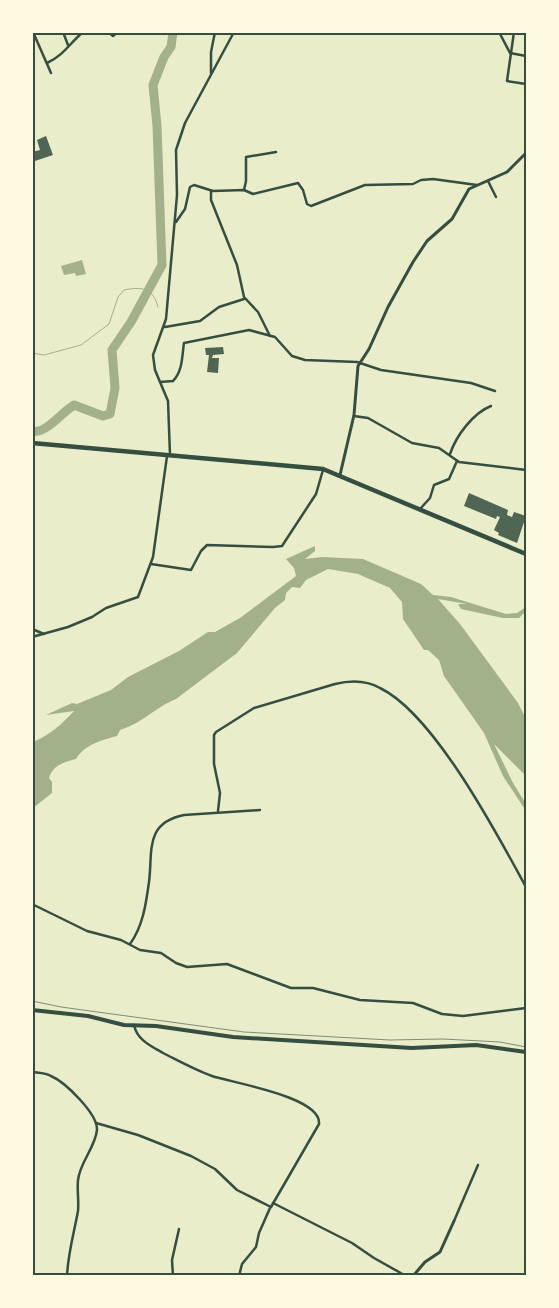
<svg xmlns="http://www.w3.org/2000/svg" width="559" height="1308" font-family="'Fira Sans',sans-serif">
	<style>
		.water { fill: #a3b18a }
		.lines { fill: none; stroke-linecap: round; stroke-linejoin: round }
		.stream { stroke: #a3b18a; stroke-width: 1 }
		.river { stroke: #a3b18a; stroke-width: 9 }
		.building { fill: #4f6655 }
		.minor { stroke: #344e41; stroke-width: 2.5 }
		.tertiary { stroke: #344e41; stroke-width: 3 }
		.secondary { stroke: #344e41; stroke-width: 4 }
		.trunk { stroke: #344e41; stroke-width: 4.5 }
		.rail { stroke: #7c8e77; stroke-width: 1 }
		.neatline { fill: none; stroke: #344e41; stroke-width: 2 }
	</style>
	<rect width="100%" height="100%" fill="#e9edc9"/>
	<!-- water -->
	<g class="water">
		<path d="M82,260L86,274L76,276L75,273L64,275L61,266Z"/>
		<path d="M315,546V551L305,559L322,557L363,559L421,584L433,595L451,597L506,614L517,613L526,607V611L519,618H503L461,609L458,604H467L438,599L460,624L518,703L526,719V776L494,744L513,783L526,804V811L503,776L484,733L444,676L439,660L428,650H424L403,619L402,602L390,588L358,574L328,569L306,580L300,588L292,587L286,593L285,600L275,608L237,653L176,699C154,708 143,723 120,730L117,736C102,740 84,745 76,759C64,762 53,765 49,778L52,782V793L33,808V788L35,780L33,775V742C50,735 62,724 74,711L46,715L72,703L77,704L111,690L128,677L179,651L208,632H215L240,618L296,576L294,568L286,559Z"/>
	</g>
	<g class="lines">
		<!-- stream -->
		<path class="stream" d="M32,353L44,355L81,345L109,324L118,297L124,290C144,286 153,289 158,307"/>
		<!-- river -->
		<path class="river" d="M32,431C45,435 62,412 74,405L103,416L110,414L115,388L112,350L131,322L162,265L157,126L153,85L164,57L171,47L173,32"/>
	</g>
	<!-- building -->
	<g class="building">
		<path d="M46,136L53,155L32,162V152L40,150L37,140Z"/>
		<path d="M223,347L224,354L213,355L212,358H219L218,373L207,372L209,355H206L205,348Z"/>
		<path d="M469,493L508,510L507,515L512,517L514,512L526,516L517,543L498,535L499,533L494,530L500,517L497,516L496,519L464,506Z"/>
	</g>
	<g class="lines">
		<!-- minor -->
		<g class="minor">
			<path d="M33,32L51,73"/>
			<path d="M63,32L68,45"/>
			<path d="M108,32L113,36L118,32"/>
			<path d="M499,32L510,53L526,56"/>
			<path d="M514,32L507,81L526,84"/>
			<path d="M47,63C64,55 69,44 83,32"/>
			<path d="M211,73V52L215,32"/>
			<path d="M488,181L496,197"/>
			<path d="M244,190L246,181V157L276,152"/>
			<path d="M211,191V200L237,265L244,297L258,312L270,336"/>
			<path d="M176,222L185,209L190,187L194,185L213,191L244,190L253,194L298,183L303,190L307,204L311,206L365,185L413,184L421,180L433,179L477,185"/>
			<path d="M165,327L200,321L219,307L244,299"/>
			<path d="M160,382L173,381C183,371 182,355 184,343L249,330L275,337L292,356L305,360L357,362L381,370L471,383L495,391"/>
			<path d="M354,416L368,418L412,443L439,448L459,462L526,470"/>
			<path d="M450,454C456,436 473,413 491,406"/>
			<path d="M170,455L168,401L155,370L153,355L166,319L177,195L176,150L185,123L234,32"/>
			<path d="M420,509L430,498L434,485L449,479L457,461"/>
			<path d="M151,564L191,570L201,551L207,545L273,547L282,546L316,494L323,470"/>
			<path d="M32,629L44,634"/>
			<path d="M32,637L68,627L92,617L106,608L138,597L153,557L167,456"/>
			<path d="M218,811L220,793L214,764V735L216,732L254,708L335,684C351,680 366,680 380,688C434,714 497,834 526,887"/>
			<path d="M32,904L87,931L121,940L140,950L161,953L176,963L187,967L227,964L291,988H313L360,1000L413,1003L442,1014L463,1016L526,1008"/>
			<path d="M130,944C143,926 146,904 149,882C153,852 144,823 184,815L260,810"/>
			<path d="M32,1072C39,1073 46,1073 51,1076C65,1082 98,1114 97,1130C95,1148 80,1162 78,1180C77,1191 79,1201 78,1211C74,1233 68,1253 67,1276"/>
			<path d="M96,1123L138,1135L191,1156L215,1169L237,1190L271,1207L319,1124C322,1097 233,1083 212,1076C195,1070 179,1061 163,1053C151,1046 137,1040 134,1025"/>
			<path d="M273,1203L352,1243L374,1258L406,1276"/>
			<path d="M454,1221L478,1165"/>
			<path d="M173,1276L172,1260L179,1229"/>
			<path d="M239,1276L242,1264L256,1247L259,1233L270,1208"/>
		</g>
		<!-- tertiary -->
		<g class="tertiary">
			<path d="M340,475L354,415L358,366L369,349L388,307L413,262L427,241L452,219L469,189L507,172L526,153"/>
			<path d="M413,1276L425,1262L440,1252L454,1221"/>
		</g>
		<!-- secondary -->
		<path class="secondary" d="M32,1010L88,1016L124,1025L156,1026L233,1037L412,1048L476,1045L526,1052"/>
		<!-- trunk -->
		<path class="trunk" d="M32,443L323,469L526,554"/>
		<!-- rail -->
		<path class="rail" d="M32,1001L61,1007L244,1032L390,1040L443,1039L500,1042L526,1047"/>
	</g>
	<!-- border -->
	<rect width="559" height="1308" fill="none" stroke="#fefae0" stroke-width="68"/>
	<rect x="34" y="34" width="491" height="1240" class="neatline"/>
</svg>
